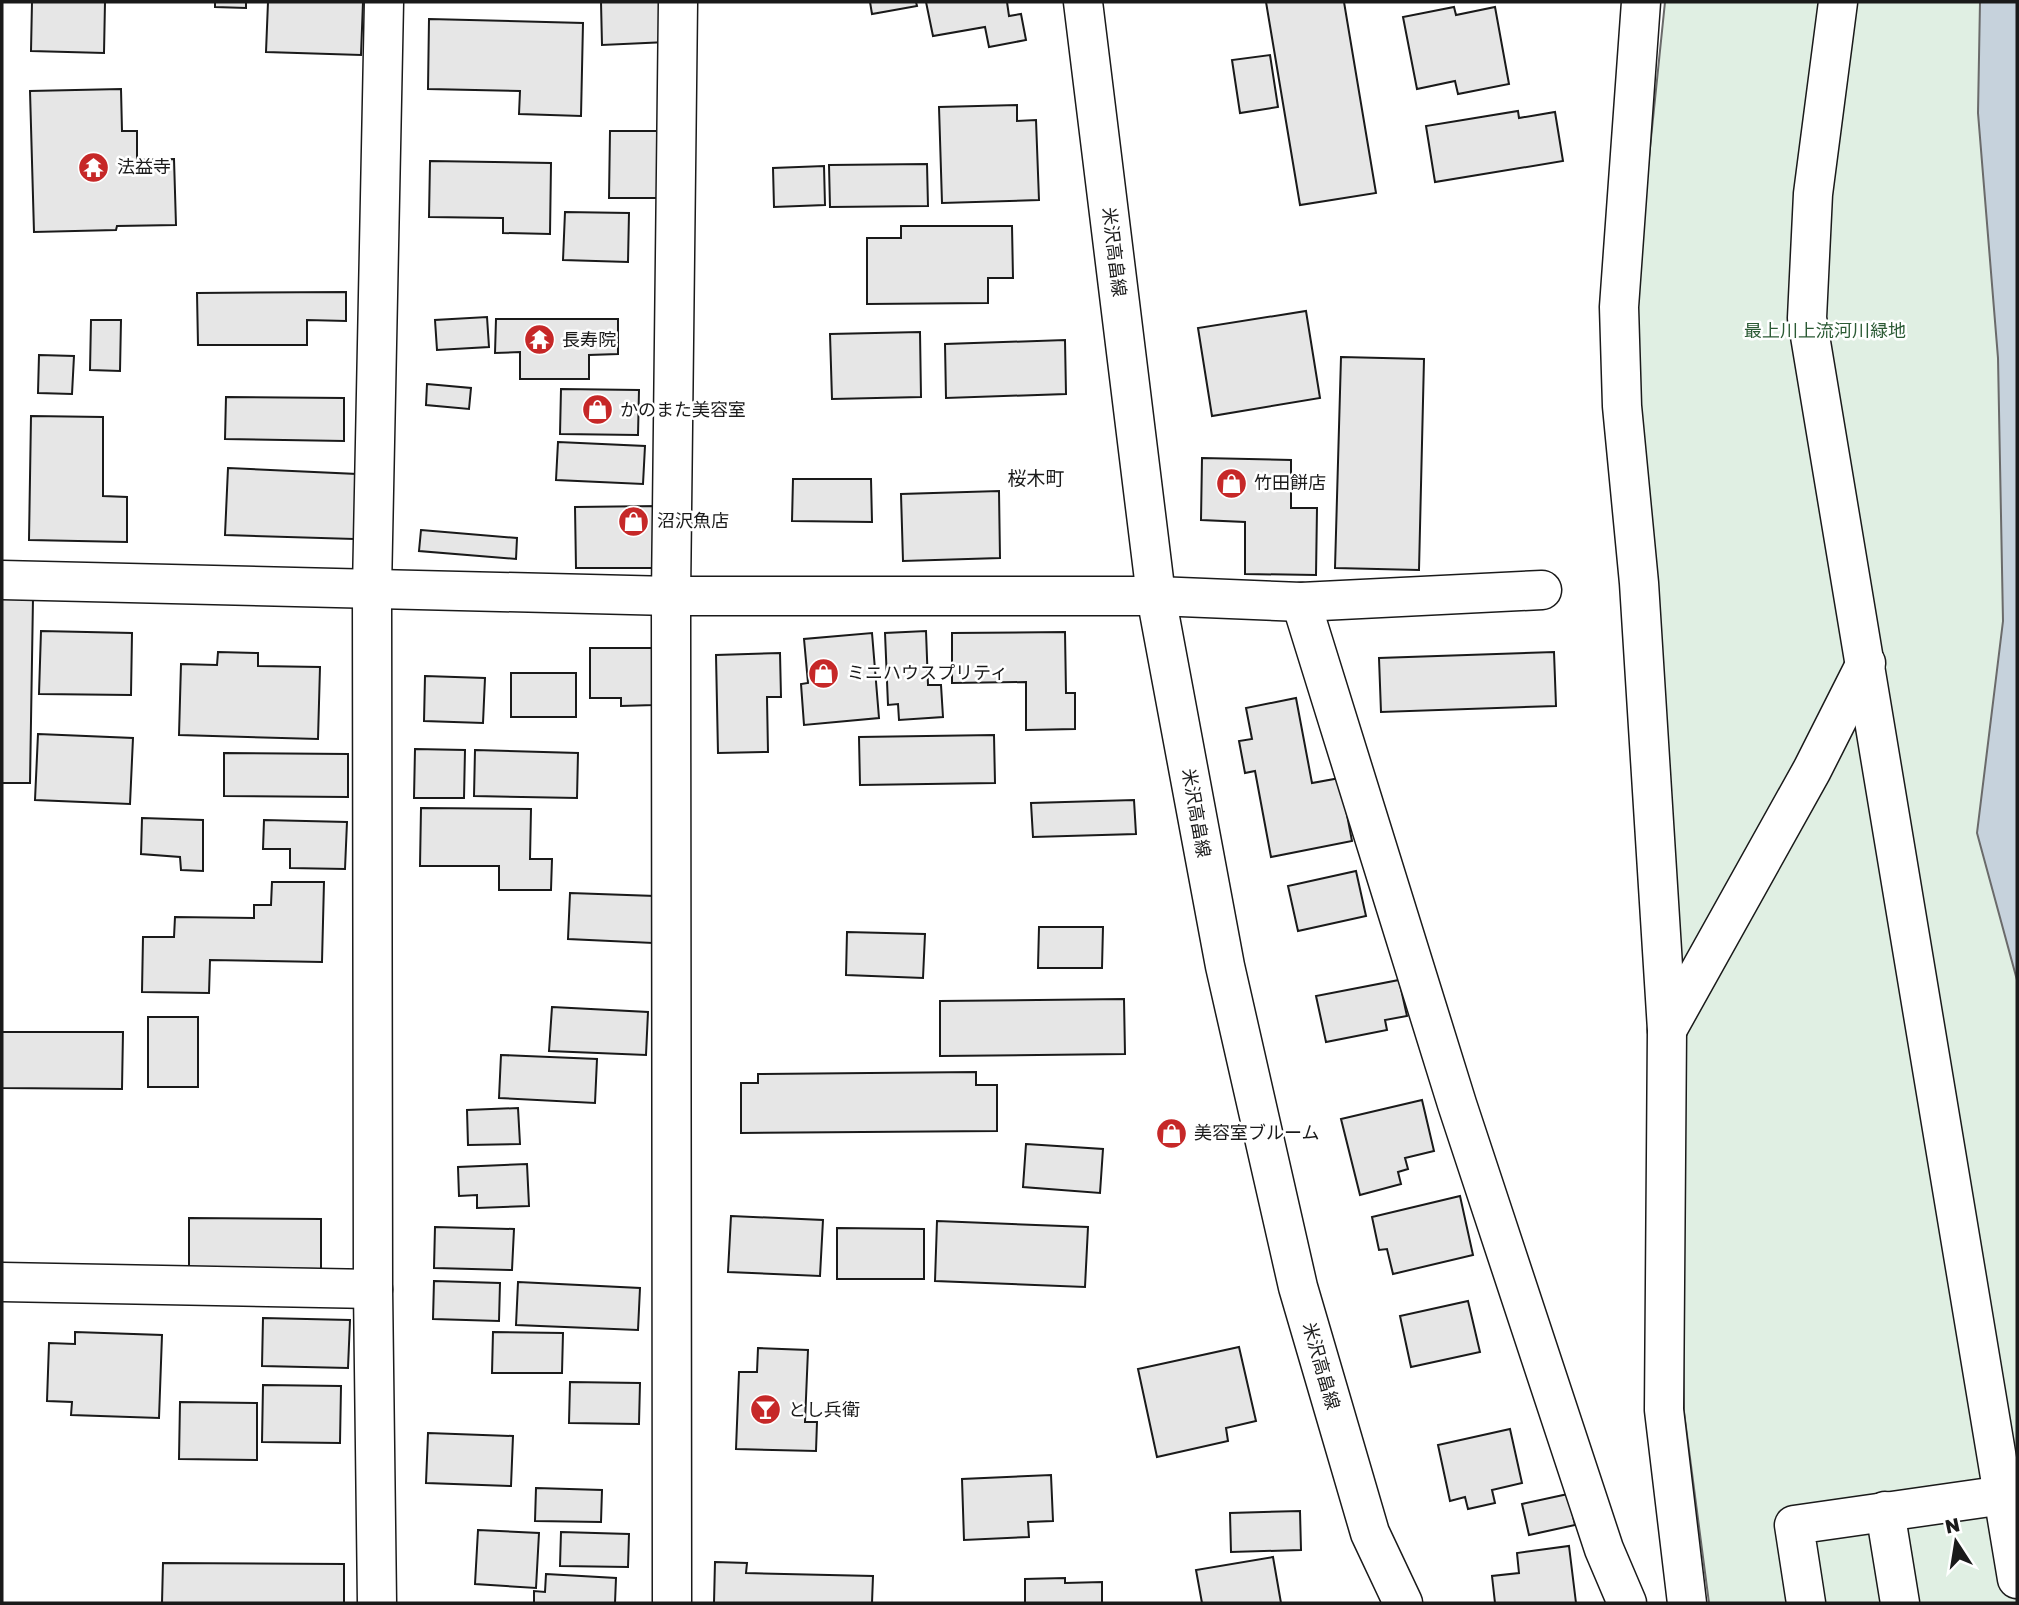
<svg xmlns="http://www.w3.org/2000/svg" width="2019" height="1605" font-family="'Golos Text','Noto Sans JP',sans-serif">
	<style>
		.green { fill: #e0efe3; stroke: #6a6a6a; stroke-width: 2 }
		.water { fill: #c6d2dc; stroke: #6a6a6a; stroke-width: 2 }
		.building { fill: #e6e6e6; stroke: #1a1a1a; stroke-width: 2 }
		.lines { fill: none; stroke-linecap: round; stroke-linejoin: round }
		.minor-casing { stroke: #1a1a1a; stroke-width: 41 }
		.major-casing { stroke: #1a1a1a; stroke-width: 41 }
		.minor { stroke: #fff; stroke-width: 38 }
		.major { stroke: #fff; stroke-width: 38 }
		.labels { text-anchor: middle; stroke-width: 5; stroke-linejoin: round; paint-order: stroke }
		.poi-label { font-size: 18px; fill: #1a1a1a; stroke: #fff; text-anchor: start }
		.street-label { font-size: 18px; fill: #1a1a1a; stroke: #fff }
		.park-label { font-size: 18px; fill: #2b5a34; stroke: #fff }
		.neighbourhood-label { font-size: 19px; fill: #1a1a1a; stroke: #fff }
	</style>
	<rect width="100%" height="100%" fill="#fff"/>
	<!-- green -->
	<path class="green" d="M1665,2H2017V1603H1709L1684,1412L1679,987L1632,323Z"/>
	<!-- water -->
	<path class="water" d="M1980,2H2017V980L1977,833L2003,621L1998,358L1978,113Z"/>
	<!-- building -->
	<g class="building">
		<path d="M32,2H105L104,53L31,51Z"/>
		<path d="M215,2H246V8L215,7Z"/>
		<path d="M268,2H363L361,55L266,52Z"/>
		<path d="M601,2H666L667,42L602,45Z"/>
		<path d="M870,2H916L917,6L872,14Z"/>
		<path d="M926,2H1007L1009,16L1021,14L1026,40L989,47L985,27L933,36Z"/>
		<path d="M1266,2H1344L1376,193L1300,205Z"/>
		<path d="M1454,7L1456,15L1495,7L1509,84L1458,94L1455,81L1417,89L1403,17Z"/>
		<path d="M429,19L583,23L581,116L519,114L520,91L428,89Z"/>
		<path d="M1270,55L1278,107L1240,113L1232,60Z"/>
		<path d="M121,89L122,131H137V160L174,159L176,225L117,226L116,230L34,232L30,91Z"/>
		<path d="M1017,105V121L1036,120L1039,200L942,203L939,107Z"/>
		<path d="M1518,111L1519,118L1555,112L1563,161L1435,182L1426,126Z"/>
		<path d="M610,131H667L666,198H609Z"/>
		<path d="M430,161L551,163L550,234L503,233V218L429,217Z"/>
		<path d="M927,164L928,206L830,207L829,165Z"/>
		<path d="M824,166L825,205L774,207L773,168Z"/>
		<path d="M565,212L629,213L628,262L563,260Z"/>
		<path d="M901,226H1012L1013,278H988V303L867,304V238H901Z"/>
		<path d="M346,292V321L307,320V345H198L197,293Z"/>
		<path d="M1306,311L1320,398L1212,416L1198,328Z"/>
		<path d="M487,317L489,347L437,350L435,320Z"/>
		<path d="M496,319H618V354L589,355V379H520V352L495,353Z"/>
		<path d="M91,320H121L120,371L90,370Z"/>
		<path d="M920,332L921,397L832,399L830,334Z"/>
		<path d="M1065,340L1066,394L946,398L945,344Z"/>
		<path d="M39,355L74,356L72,394L38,393Z"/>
		<path d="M1341,357L1424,359L1419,570L1335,568Z"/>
		<path d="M427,384L471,388L469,409L426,405Z"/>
		<path d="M561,389L639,390L638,435L560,434Z"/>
		<path d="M226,397L344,398V441L225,439Z"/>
		<path d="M31,416L103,417V496L127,497V542L29,540Z"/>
		<path d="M558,442L645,446L643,484L556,480Z"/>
		<path d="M1202,458L1291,460V508H1317L1316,575L1245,574V522L1201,520Z"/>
		<path d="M228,468L357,474L354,539L225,535Z"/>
		<path d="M793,479H871L872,522L792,521Z"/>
		<path d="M999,491L1000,558L903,561L901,494Z"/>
		<path d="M658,506V568H576L575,507Z"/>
		<path d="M421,530L517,538L516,559L419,551Z"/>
		<path d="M2,597L33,598L30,783H2Z"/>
		<path d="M41,631L132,633L131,695L39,694Z"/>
		<path d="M926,631L928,685H941L943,717L899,720L898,704L888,705L885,633Z"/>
		<path d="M1065,632L1066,693H1075V729L1026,730V682L952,683V633Z"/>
		<path d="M872,633L879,718L804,725L801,684L808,683L804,639Z"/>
		<path d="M590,648H653L654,705L621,706V698H590Z"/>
		<path d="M218,652L258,653V666L320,667L318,739L179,735L181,664L217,665Z"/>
		<path d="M1554,652L1556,706L1381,712L1379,658Z"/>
		<path d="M780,653L781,697H767L768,752L718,753L716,655Z"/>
		<rect x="511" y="673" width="65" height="44"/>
		<path d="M425,676L485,678L483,723L424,721Z"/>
		<path d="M1296,698L1312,783L1340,778L1352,841L1271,857L1255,771L1245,773L1239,741L1252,739L1246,708Z"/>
		<path d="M38,734L133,738L130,804L35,800Z"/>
		<path d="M994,735L995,783L860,785L859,737Z"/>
		<path d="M415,749L465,750L464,798H414Z"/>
		<path d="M475,750L578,753L577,798L474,796Z"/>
		<path d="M224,753L348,754V797L224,796Z"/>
		<path d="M1134,800L1136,834L1033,837L1031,803Z"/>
		<path d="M421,808L531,809L530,859H552L551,890H499V866H420Z"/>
		<path d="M142,818L203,820V871L181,870L180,857L141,854Z"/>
		<path d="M264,820L347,822L345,869L290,868V849H263Z"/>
		<path d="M1356,871L1366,916L1298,931L1288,886Z"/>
		<path d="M272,882H324L322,962L210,960L209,993L142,992L143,937H174L175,917L254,918V905H271Z"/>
		<path d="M570,893L655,896L653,943L568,939Z"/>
		<path d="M1039,927H1103L1102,968H1038Z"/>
		<path d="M847,932L925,934L923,978L846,975Z"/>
		<path d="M1399,980L1407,1016L1385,1020L1387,1030L1326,1042L1316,996Z"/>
		<path d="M1124,999L1125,1054L940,1056V1001Z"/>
		<path d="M552,1007L648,1012L646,1055L549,1051Z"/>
		<rect x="148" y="1017" width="50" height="70"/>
		<path d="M2,1032H123L122,1089L2,1088Z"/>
		<path d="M501,1055L597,1059L595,1103L499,1098Z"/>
		<path d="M976,1072V1085H997V1131L741,1133V1083H758V1074Z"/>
		<path d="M1422,1100L1434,1151L1405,1158L1408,1169L1398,1172L1401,1184L1360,1195L1341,1119Z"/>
		<path d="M518,1108L520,1144L468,1145L467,1110Z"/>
		<path d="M1026,1144L1103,1149L1100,1193L1023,1187Z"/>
		<path d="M527,1164L529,1206L477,1208V1195L459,1196L458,1167Z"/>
		<path d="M1460,1196L1473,1255L1393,1274L1387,1249L1379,1250L1372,1217Z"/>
		<path d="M731,1216L823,1220L820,1276L728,1272Z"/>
		<path d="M189,1218L321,1219V1269L189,1268Z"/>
		<path d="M937,1221L1088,1227L1085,1287L935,1281Z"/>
		<path d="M435,1227L514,1229L512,1270L434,1268Z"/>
		<path d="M837,1228L924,1229V1279H837Z"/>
		<path d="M434,1281L500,1283L499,1321L433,1319Z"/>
		<path d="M518,1282L640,1288L638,1330L516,1325Z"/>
		<path d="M1468,1301L1480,1352L1411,1367L1400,1316Z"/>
		<path d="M263,1318L350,1320L348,1368L262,1366Z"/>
		<path d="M75,1332L162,1335L159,1418L71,1415L72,1402L47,1401L49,1343L75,1344Z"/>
		<path d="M493,1332L563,1333L562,1373H492Z"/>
		<path d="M1239,1347L1256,1421L1226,1428L1228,1441L1157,1457L1138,1369Z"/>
		<path d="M758,1348L808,1350L805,1422H817L816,1451L736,1449L739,1372H757Z"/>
		<path d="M570,1382L640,1383L639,1424L569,1423Z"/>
		<path d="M263,1385L341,1386L340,1443L262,1442Z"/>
		<path d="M180,1402L257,1403V1460L179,1459Z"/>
		<path d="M1510,1429L1522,1483L1492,1490L1495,1503L1468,1509L1465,1497L1450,1501L1438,1445Z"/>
		<path d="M428,1433L513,1436L511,1486L426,1483Z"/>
		<path d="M1051,1475L1053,1521L1028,1522L1029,1537L964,1540L962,1479Z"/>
		<path d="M536,1488L602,1490L601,1522L535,1521Z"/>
		<path d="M1568,1494L1575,1525L1529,1535L1522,1504Z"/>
		<path d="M1300,1511L1301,1550L1231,1552L1230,1513Z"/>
		<path d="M478,1530L539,1533L536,1588L475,1584Z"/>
		<path d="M561,1532L629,1534L628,1567L560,1566Z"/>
		<path d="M1569,1546L1576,1603H1495L1492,1576L1519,1573L1517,1553Z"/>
		<path d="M1273,1557L1281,1603H1202L1196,1570Z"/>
		<path d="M715,1562L747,1563L746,1573L873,1576L872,1603H714Z"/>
		<path d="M163,1563L344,1564V1603H162Z"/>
		<path d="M546,1574L616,1578L615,1603H534V1591L545,1592Z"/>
		<path d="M1065,1578V1583L1102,1582V1603H1025V1579Z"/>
	</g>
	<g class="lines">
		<defs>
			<g id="minor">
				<path d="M1641,2L1619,307L1622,406L1639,583L1667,1030L1664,1410L1687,1603"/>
				<path d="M1838,2L1813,194L1807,318L2017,1579"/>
				<path d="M2,580L671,596H1156L1301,602L1542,590"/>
				<path d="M1301,602L1457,1104L1604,1549L1627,1603"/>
				<path d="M1667,1030L1812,770L1866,663"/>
				<path d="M2,1282L373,1289"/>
				<path d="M1885,1511L1900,1603"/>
				<path d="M377,1603L373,1289L372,589L384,2"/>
				<path d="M672,1603L671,596L678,2"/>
				<path d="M1806,1603L1794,1525L2004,1495"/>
			</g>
			<path id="major" d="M1083,2L1156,596L1225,966L1298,1287L1370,1533L1403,1603"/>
		</defs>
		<!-- minor casing -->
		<use href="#minor" class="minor-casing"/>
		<!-- major casing -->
		<use href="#major" class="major-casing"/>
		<!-- minor -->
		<use href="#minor" class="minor"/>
		<!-- major -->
		<use href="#major" class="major"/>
	</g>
	<!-- icons -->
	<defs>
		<symbol id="temple-disc" viewBox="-11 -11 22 22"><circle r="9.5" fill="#c62828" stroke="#fff"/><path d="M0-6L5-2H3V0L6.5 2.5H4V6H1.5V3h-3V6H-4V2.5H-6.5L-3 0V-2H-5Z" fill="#fff"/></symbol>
		<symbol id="shop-disc" viewBox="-11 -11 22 22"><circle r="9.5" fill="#c62828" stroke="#fff"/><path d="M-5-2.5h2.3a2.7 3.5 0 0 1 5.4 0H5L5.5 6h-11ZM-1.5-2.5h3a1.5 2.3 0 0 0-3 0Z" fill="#fff"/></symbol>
		<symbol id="bar-disc" viewBox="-11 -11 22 22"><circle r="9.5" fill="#c62828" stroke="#fff"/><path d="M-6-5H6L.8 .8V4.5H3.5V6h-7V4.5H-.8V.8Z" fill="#fff"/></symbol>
	</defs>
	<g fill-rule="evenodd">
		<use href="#temple-disc" x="76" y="150" width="35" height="35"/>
		<use href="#temple-disc" x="522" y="322" width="35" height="35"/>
		<use href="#shop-disc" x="580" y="392" width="35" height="35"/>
		<use href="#shop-disc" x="1214" y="466" width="35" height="35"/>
		<use href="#shop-disc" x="616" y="504" width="35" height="35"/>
		<use href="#shop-disc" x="806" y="656" width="35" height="35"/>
		<use href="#shop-disc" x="1154" y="1116" width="35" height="35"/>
		<use href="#bar-disc" x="748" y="1392" width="35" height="35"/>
	</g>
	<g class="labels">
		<!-- poi labels -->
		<g class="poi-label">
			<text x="117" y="173">法益寺</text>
			<text x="562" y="346">長寿院</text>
			<text x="620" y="416">かのまた美容室</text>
			<text x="1254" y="489">竹田餅店</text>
			<text x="657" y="527">沼沢魚店</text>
			<text x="847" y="679">ミニハウスプリティ</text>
			<text x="1194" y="1139">美容室ブルーム</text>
			<text x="788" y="1416">とし兵衛</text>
		</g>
		<!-- street labels -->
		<g class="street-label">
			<text transform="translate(1114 252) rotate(83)" y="6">米沢高畠線</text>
			<text transform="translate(1196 813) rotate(80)" y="6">米沢高畠線</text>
			<text transform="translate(1321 1366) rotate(74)" y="6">米沢高畠線</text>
		</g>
		<!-- park labels -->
		<g class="park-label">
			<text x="1825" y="337">最上川上流河川緑地</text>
		</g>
		<!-- neighbourhood labels -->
		<g class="neighbourhood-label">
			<text x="1036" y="485">桜木町</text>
		</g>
	</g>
	<!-- border -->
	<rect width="2019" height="1605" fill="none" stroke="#1a1a1a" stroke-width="7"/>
	<!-- north arrow -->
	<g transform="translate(1956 1542) rotate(348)" stroke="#ffffff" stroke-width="5" paint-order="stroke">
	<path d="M0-5L12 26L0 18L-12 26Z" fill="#1a1a1a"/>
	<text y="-10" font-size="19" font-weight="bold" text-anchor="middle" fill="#1a1a1a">N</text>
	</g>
</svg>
